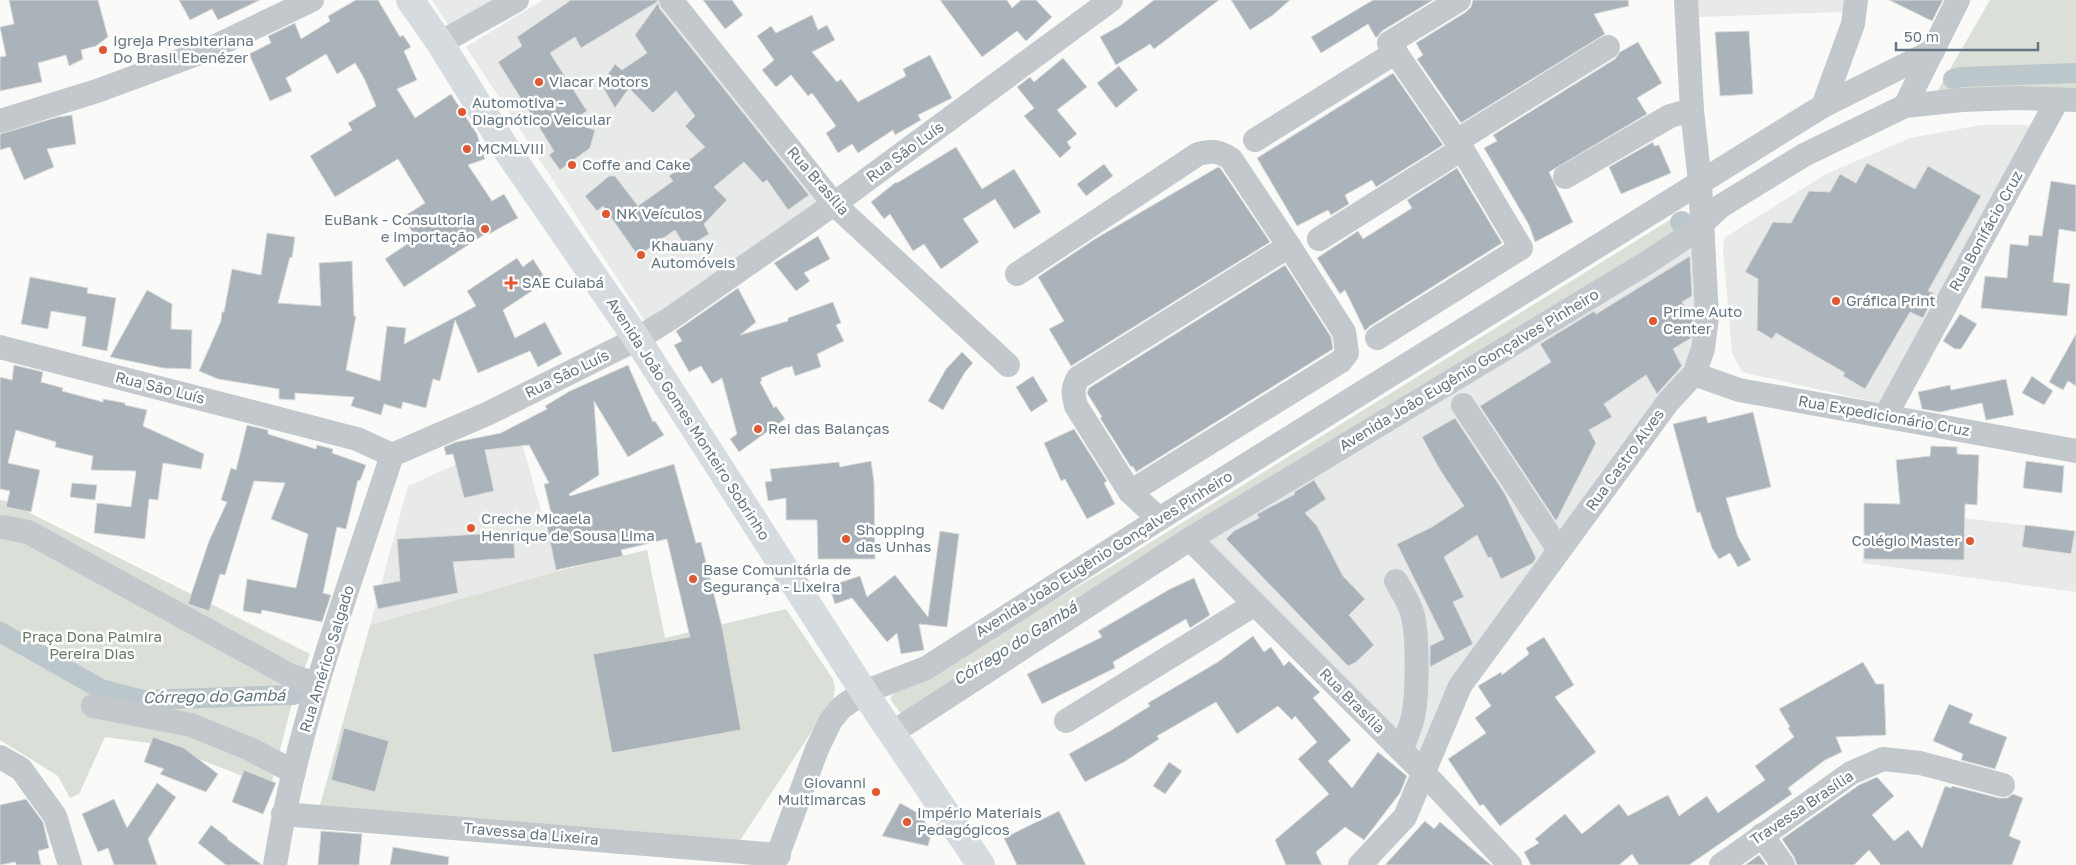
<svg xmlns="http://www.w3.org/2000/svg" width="2076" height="865" font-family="'Golos Text',sans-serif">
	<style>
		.built { fill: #e8e9e9 }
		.green { fill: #dadfd7 }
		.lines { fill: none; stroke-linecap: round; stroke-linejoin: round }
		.canal { stroke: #bbc7cb; stroke-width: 20 }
		.building { fill: #aab3b9; stroke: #dcdcda }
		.minor { stroke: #c3c8cc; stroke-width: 24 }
		.major { stroke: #d6dbdf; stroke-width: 28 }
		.poi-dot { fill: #e4572e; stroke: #fff; stroke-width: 2 }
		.labels { text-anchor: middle; stroke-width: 5; stroke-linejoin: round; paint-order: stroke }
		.poi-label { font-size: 15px; fill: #657683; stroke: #fff; text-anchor: start }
		.street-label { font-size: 15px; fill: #657683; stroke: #fff }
		.park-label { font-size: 15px; fill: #687a64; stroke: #fff }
		.water-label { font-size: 16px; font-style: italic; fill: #60757c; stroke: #fff }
	</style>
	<rect width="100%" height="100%" fill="#fafaf8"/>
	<!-- built -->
	<g class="built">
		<path d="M432,0H495L449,26Z"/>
		<path d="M543,0H663L825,200L645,321L466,47Z"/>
		<path d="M1697,0H1845L1843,12L1698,17Z"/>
		<path d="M1981,125H2027L2034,131L1887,405L1742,372L1732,353L1723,249L1724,238L1826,174L1910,138Z"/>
		<path d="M1695,239L1699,341L1681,370L1614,455L1456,673L1419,755L1205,541Z"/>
		<path d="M520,436L558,571L370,625L408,486Z"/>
		<path d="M1868,507L2076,531V592L1862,563Z"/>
	</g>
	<!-- green -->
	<g class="green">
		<path d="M1990,0H2076V67L1955,74L1954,82L1978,78L2076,76V88L1938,94V90Z"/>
		<path d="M1676,216L1685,230L905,719L890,699L896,691L1001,632L1114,565Z"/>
		<path d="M0,500L6,501L310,654L294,695L272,781L240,775L163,745L105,737L79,794L70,798L58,776L0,740Z"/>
		<path d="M647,550L665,638L786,609L833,679L835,689L833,699L739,842L320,805L370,625L558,571Z"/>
	</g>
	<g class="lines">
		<!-- canal -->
		<g class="canal">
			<path d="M1953,79L1961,77L2076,73"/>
			<path d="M1680,222L1682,221"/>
			<path d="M0,632L101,689L143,700L294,695"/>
		</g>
	</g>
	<!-- building -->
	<g class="building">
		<path d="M9,0H98L108,37L96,46L81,50L83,59L69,66L66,55L38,63L42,82L0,91V57L6,56L0,27L14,24Z"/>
		<path d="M179,0H260L218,20L212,9L190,20Z"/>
		<path d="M356,0H378L400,37L403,35L411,47L404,51L417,80L397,89L415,118L451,94L477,134L485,159L468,165L492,201L504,194L518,218L489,234L488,232L404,287L385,259L416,238L403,217L425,203L398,159L335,197L310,156L352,130L348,123L376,106L364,78L355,63L337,74L326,54L286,78L292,91L270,101L249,54L271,43L268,36L295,23L301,39L330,21L328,16Z"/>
		<path d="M571,0H658L657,2L581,48L575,37L550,53L587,111L570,122L595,130L590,148L560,170L549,155L554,151L498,62L522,46L517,37Z"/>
		<path d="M703,0H732L743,15L725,29Z"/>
		<path d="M940,0H1007L1012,8L1021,0H1036L1052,17L1026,41L1017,31L982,57Z"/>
		<path d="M1154,0H1219L1154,49L1150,44L1116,65L1100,37L1121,25Z"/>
		<path d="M1231,0H1290L1273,15L1250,30Z"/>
		<path d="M1373,0H1433L1382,31L1376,38L1368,24L1321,53L1311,37Z"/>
		<path d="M1473,0H1628L1629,6L1594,14L1605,34L1461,123L1417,59L1423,55L1416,43L1466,12L1471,7Z"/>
		<path d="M1889,0H1943L1932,21Z"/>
		<path d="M658,3L660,9L809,195L788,210L767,180L763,183L744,162L714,187L727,200L704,224L709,234L686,248L675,230L638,256L603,206L597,211L585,196L609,176H615L638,206L673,181L669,176L705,147L685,126L695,116L676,91L653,113L629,88L615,108L601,84L615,64L622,70L647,53L635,35Z"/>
		<path d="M812,15L818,30L827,25L835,40L812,52L837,82L841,79L858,102L906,76L903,69L930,55L952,98L918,115L921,120L895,135L893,130L858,153L852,144L838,153L826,133L836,126L812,93L808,96L791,75L776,87L762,70L774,60L757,36L771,26L776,33Z"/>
		<path d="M1749,31L1753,94L1720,96L1715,32Z"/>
		<path d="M1638,42L1662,83L1637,98L1647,114L1549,172L1573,222L1535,242L1529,225L1484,148L1497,141L1493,135L1615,59L1620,52Z"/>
		<path d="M1063,58L1087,87L1057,110L1077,134L1067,142L1071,148L1060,158L1024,116L1034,108L1017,87L1030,77L1034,82Z"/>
		<path d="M1119,66L1138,90L1116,108L1097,83Z"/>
		<path d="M1393,73L1443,145L1376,187L1372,180L1345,195L1349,204L1331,215L1328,210L1297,226L1257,158Z"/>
		<path d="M72,115L76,144L47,149L54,167L24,180L10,147L0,150V134L58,117Z"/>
		<path d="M1653,142L1654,146L1659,145L1671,173L1621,194L1609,167Z"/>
		<path d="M956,147L982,189L1014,169L1041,212L1014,229L995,199L963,219L979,242L941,269L924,244L913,251L890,214L884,219L871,202L896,182L897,183Z"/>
		<path d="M1867,163L1915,189L1928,166L1981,196L1928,291L1935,294L1923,318L1910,312L1865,389L1843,376L1845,373L1776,333L1772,339L1757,330L1758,279L1745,272L1773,222L1791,223L1809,191L1830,192L1840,174L1856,183Z"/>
		<path d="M1104,164L1113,176L1086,196L1077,184Z"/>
		<path d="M1218,167L1221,169L1270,242L1071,366L1049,329L1064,321L1038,277L1095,239Z"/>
		<path d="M1457,168L1502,243L1370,326L1365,331L1345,290L1340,294L1317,258L1358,231L1363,239L1412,208L1407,200Z"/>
		<path d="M2051,181L2076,185V232L2059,229L2053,282L2070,284L2067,316L1981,308L1985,276L2007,278L2010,244L2028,246L2029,235L2042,236Z"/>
		<path d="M267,233L295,237L292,258L290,257L278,303L321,306L319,263L352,261L354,316H356L346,370L380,381L387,326L406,328L404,344L476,306L467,291L517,258L523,267L533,259L547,281L503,310L515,338L545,322L562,354L538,367L530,351L478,373L455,320L440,381L433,379L426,408L403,402L401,409L384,404L381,415L351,406L354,397L295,393V400L279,399V389L218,379L199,371L221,321L222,312H224L232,269L261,275Z"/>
		<path d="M818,236L830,259L804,273L810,281L796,291L774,263Z"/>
		<path d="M1690,256L1692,296L1682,302L1693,320L1691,338L1673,349L1682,366L1657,394L1646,375L1604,404L1612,417L1589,430L1596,443L1556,521L1480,406L1551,362L1540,344L1594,311L1596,314Z"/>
		<path d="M1285,265L1331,337L1333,349L1136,472L1133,466L1131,467L1100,418L1102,417L1087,393L1089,388Z"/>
		<path d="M30,277L88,288L87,293L116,298L107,351L82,346L86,317L51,311L48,329L21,324Z"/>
		<path d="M738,288L756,322L740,335L788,321V318L833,302L841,323L836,325L844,341L817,354L821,367L795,376L792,366L787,368V367L761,378L762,381L760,382L774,408L776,406L785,419L739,452L730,439L737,434L722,378L712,384L701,366L689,372L674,345L682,341L676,331Z"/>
		<path d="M147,290L172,304L171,329L192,330L191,369L163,368L110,357Z"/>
		<path d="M1960,314L1977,324L1961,349H1955L1943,341Z"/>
		<path d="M2076,334V386L2068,381L2063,390L2049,382Z"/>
		<path d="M962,352L973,363L965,372L943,410L928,401L946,369Z"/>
		<path d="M14,365L43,372L41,382L63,388L62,391L103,402V399L125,403V405L147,410L143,426L204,454L201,469L163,463L158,500L149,499L145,539L94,533L97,503L131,507L136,471L91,470L93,456L55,447L56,442L16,430L8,463L40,470L31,512L6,507L10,491L0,489V377L12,380Z"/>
		<path d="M628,365L653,422L655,421L664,435L628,457L594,401L599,475L569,494L570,496L674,464L696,543L701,542L723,631L741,730L612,753L593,654L690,637L667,539L621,550L623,556L556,570L547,527L554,525L544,484L549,483L529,445L485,450L494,491L464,498L453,454L446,455L444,447L456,442L501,433L547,409L545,406L570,391Z"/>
		<path d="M1033,376L1048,401L1031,412L1016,387Z"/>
		<path d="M2032,376L2053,391L2044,405L2022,393Z"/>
		<path d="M2006,379L2014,415L1986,420L1982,403L1940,412L1922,409L1918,392L1950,385L1951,390Z"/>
		<path d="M1753,412L1771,487L1726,498L1738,537L1751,560L1738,567L1730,553L1719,559L1712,548L1700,512L1697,513L1673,424L1706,416L1708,423Z"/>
		<path d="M1455,418L1505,494L1536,558L1533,563L1501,579L1491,557L1488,558L1477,535L1444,557L1464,597L1453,602L1473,644L1430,667V646L1444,639L1397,544L1432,527L1464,506L1440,470L1422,437Z"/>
		<path d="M247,425L268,430V434L316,449L317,445L333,449L332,453L366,465L360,481L358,480L346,529L337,527L323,593L331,595L322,622L262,610L261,614L243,611L247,579L296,588L308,534L271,519L285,483L254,481L225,575L220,574L209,611L188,604L209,541L227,502L221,500L231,468L236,470Z"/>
		<path d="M1074,429L1107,481L1104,483L1115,504L1087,519L1065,479L1061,481L1044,443Z"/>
		<path d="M1931,446L1957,447V454L1979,455L1977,505L1965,504L1964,560L1864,559V503L1900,504L1896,460L1930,456Z"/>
		<path d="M871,461L874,482L875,559H818L817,520H786V498L768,501L765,482L772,481L770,469L839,462L840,467Z"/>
		<path d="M2026,461L2064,466L2062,493L2023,488Z"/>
		<path d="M1314,480L1326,499L1305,513L1317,526L1343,576L1365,599L1349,615L1374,645L1356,662L1348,666L1226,539L1234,531L1259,518L1257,514L1295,494L1294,492Z"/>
		<path d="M72,483L97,485L95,500L70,497Z"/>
		<path d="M2025,525L2075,531L2071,554L2022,547Z"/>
		<path d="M940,531L959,534L947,627L919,624L924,650L901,654L897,633L887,642L852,598L835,604L829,586L860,576L867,597L895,575L928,617Z"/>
		<path d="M513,532L515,558L453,562L458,593L378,609L373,586L400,581L397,539Z"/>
		<path d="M1194,578L1210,615L1190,628L1186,619L1113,662L1115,668L1042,704L1027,674L1102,637L1098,631L1170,589Z"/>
		<path d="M1253,636L1264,652L1271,647L1284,666L1289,661L1320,692L1313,698L1351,740L1328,761L1352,788L1378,752L1407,776L1400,793L1364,840L1345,827L1316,852L1322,865H1286L1275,840L1329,794L1298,759L1317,742L1295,716L1292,720L1278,706L1237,734L1216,702L1157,736L1159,739L1124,762L1085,782L1069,754L1110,731L1150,706L1148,703L1218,662Z"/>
		<path d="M1544,637L1574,685L1555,697L1596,752L1500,826L1483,804L1480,806L1448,759L1486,733L1475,718L1491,706L1478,686L1501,672L1502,675L1529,654L1526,648Z"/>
		<path d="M1863,662L1876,684H1884L1886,735L1836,737L1842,752L1825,760L1788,788L1792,794L1689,865H1639L1632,854L1619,865H1531L1524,852L1539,843L1535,839L1565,814L1582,834L1619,804L1628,816L1668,795L1679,816L1707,796L1718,813L1765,780L1755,766L1794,737L1788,728L1790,727L1779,709Z"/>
		<path d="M1949,704L1973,714L1969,723L2007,737L1995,769L1961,760L1963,754L1933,741Z"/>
		<path d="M344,728L389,741L375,792L331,780Z"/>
		<path d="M153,737L184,748L218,774L206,792L160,774L164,769L144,762Z"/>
		<path d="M1169,762L1182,771L1165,794L1153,786Z"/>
		<path d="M244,770L276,783L263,814L232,802Z"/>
		<path d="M1877,777L1894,796L1872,815L1894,841L1908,830L1922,848L1945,786L1951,788L1952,786L1999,798H2007L2013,794L2023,798L2009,836L2021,841L2012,865H1881L1869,850L1854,865H1797L1794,857L1782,839L1859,785Z"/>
		<path d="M157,783L176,797L148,839L157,865H114L108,848L98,852L82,814L114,799L127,828Z"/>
		<path d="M26,799L43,822L49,848L38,851L41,865H16L15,862L0,865V805Z"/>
		<path d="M900,803L918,813L932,831L928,846L882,836Z"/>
		<path d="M1059,811L1086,865H1017L1004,838Z"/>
		<path d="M1425,821L1434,829L1440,822L1491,865H1385Z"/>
		<path d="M211,825L228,838L227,839L262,865H226L198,843Z"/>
		<path d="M321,831L362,834L359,865H318Z"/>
		<path d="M393,847L449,857L448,865H390Z"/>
		<path d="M1759,855L1766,865H1745Z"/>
	</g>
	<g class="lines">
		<!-- minor -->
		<g class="minor">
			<path d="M671,0L834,204L1008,365"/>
			<path d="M440,43L517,0"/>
			<path d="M1823,106L1853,24L1856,0"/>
			<path d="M1905,106L1958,0"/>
			<path d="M0,121L97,91L205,51L312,0"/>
			<path d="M1255,140L1396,52"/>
			<path d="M1457,141L1608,47"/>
			<path d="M1565,177L1670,116L1692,110"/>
			<path d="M1319,239L1462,149"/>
			<path d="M1017,274L1198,154C1212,150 1219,151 1231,159L1289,246L1344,332L1347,353L1341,361L1130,492"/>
			<path d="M1377,338L1521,248L1462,149L1389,43L1459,0"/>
			<path d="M0,347L357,439L392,455L489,413L637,339L671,318L834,204L1111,0"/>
			<path d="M1694,374L1739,390L2076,451"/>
			<path d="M1463,405L1559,550"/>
			<path d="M1886,415L2058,99"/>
			<path d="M1159,519L1130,492L1076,406C1073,394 1072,389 1078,378L1289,246"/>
			<path d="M3,527L28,532L291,676L317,684"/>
			<path d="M1190,539L1423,772L1510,865"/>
			<path d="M1396,581C1402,592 1410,603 1413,616C1418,638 1418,700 1412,721C1409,731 1405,741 1401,750"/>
			<path d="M93,706L191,725L250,749L294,772"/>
			<path d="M1066,721L1255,604"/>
			<path d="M892,733L1190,539L1645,264L1692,233L1721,206L1804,155L1905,106L1962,100L2016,98L2076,100"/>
			<path d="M0,757L21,769L55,816L70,865"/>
			<path d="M283,814L779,855"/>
			<path d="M1762,835L1783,865"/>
			<path d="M275,865C297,725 348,590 392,455"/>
			<path d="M774,865L817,749L831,720L842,707L864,692L926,668L1159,519L1823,106L1933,51"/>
			<path d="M1360,865L1405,817L1460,686L1668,402L1694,374L1703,349L1707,317L1700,182L1692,110L1686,0"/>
			<path d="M1721,865L1851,773L1883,759L1920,763L2003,785"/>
		</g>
		<!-- major -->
		<path class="major" d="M410,0L440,43L506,149L637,339L864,692L981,865"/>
	</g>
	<!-- markers -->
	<g class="poi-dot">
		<circle cx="103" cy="50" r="5"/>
		<circle cx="539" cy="82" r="5"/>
		<circle cx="462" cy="112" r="5"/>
		<circle cx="467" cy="149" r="5"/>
		<circle cx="572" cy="165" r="5"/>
		<circle cx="606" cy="214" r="5"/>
		<circle cx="485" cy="229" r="5"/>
		<circle cx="641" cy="255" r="5"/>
		<path d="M508.5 275.5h5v5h5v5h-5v5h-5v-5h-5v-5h5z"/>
		<circle cx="1836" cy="301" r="5"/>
		<circle cx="1653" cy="321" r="5"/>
		<circle cx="758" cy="429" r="5"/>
		<circle cx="471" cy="528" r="5"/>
		<circle cx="846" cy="539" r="5"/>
		<circle cx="1970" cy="541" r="5"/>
		<circle cx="693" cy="579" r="5"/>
		<circle cx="876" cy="792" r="5"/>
		<circle cx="907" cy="822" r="5"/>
	</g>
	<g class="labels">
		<!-- poi labels -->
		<g class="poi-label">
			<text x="113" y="46">Igreja Presbiteriana<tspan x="113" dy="17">Do Brasil Ebenézer</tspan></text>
			<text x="549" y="87">Viacar Motors</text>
			<text x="472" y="108">Automotiva -<tspan x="472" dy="17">Diagnótico Veicular</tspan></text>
			<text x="477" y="154">MCMLVIII</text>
			<text x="582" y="170">Coffe and Cake</text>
			<text x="616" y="219">NK Veículos</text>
			<text x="475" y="225" text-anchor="end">EuBank - Consultoria<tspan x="475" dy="17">e importação</tspan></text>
			<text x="651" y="251">Khauany<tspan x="651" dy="17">Automóveis</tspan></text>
			<text x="522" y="288">SAE Cuiabá</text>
			<text x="1846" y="306">Gráfica Print</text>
			<text x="1663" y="317">Prime Auto<tspan x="1663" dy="17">Center</tspan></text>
			<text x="768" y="434">Rei das Balanças</text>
			<text x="481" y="524">Creche Micaela<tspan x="481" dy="17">Henrique de Sousa Lima</tspan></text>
			<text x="856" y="535">Shopping<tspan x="856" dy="17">das Unhas</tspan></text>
			<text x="1960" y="546" text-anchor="end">Colégio Master</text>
			<text x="703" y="575">Base Comunitária de<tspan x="703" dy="17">Segurança - Lixeira</tspan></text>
			<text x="866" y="788" text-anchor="end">Giovanni<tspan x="866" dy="17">Multimarcas</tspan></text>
			<text x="917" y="818">Império Materiais<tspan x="917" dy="17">Pedagógicos</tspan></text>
		</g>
		<!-- street labels -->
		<g class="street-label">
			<text transform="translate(905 152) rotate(-36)" y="5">Rua São Luís</text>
			<text transform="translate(818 181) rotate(49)" y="5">Rua Brasília</text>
			<text transform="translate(1986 231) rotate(-61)" y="5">Rua Bonifácio Cruz</text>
			<text transform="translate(1469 370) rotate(-31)" y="5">Avenida João Eugênio Gonçalves Pinheiro</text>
			<text transform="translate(567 374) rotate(-26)" y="5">Rua São Luís</text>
			<text transform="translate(160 388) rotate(14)" y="5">Rua São Luís</text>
			<text transform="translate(1884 416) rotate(10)" y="5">Rua Expedicionário Cruz</text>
			<text transform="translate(688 419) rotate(57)" y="5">Avenida João Gomes Monteiro Sobrinho</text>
			<text transform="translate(1625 460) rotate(-54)" y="5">Rua Castro Alves</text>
			<text transform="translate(1104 554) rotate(-32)" y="5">Avenida João Eugênio Gonçalves Pinheiro</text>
			<text transform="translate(327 659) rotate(-73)" y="5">Rua Américo Salgado</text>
			<text transform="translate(1352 701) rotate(45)" y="5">Rua Brasília</text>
			<text transform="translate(1802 808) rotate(-34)" y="5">Travessa Brasília</text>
			<text transform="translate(531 834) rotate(5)" y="5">Travessa da Lixeira</text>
		</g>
		<!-- park labels -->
		<g class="park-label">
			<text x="92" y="642">Praça Dona Palmira<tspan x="92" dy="17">Pereira Dias</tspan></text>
		</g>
		<!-- water labels -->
		<g class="water-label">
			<text transform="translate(1015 643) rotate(-32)" y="6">Córrego do Gambá</text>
			<text transform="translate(214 696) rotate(-1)" y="6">Córrego do Gambá</text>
		</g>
	</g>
	<!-- scale -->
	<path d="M1896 42v8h142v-8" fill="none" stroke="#657683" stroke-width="2.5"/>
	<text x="1904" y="42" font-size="15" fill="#657683" stroke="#ffffff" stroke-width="4" paint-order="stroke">50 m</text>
</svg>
